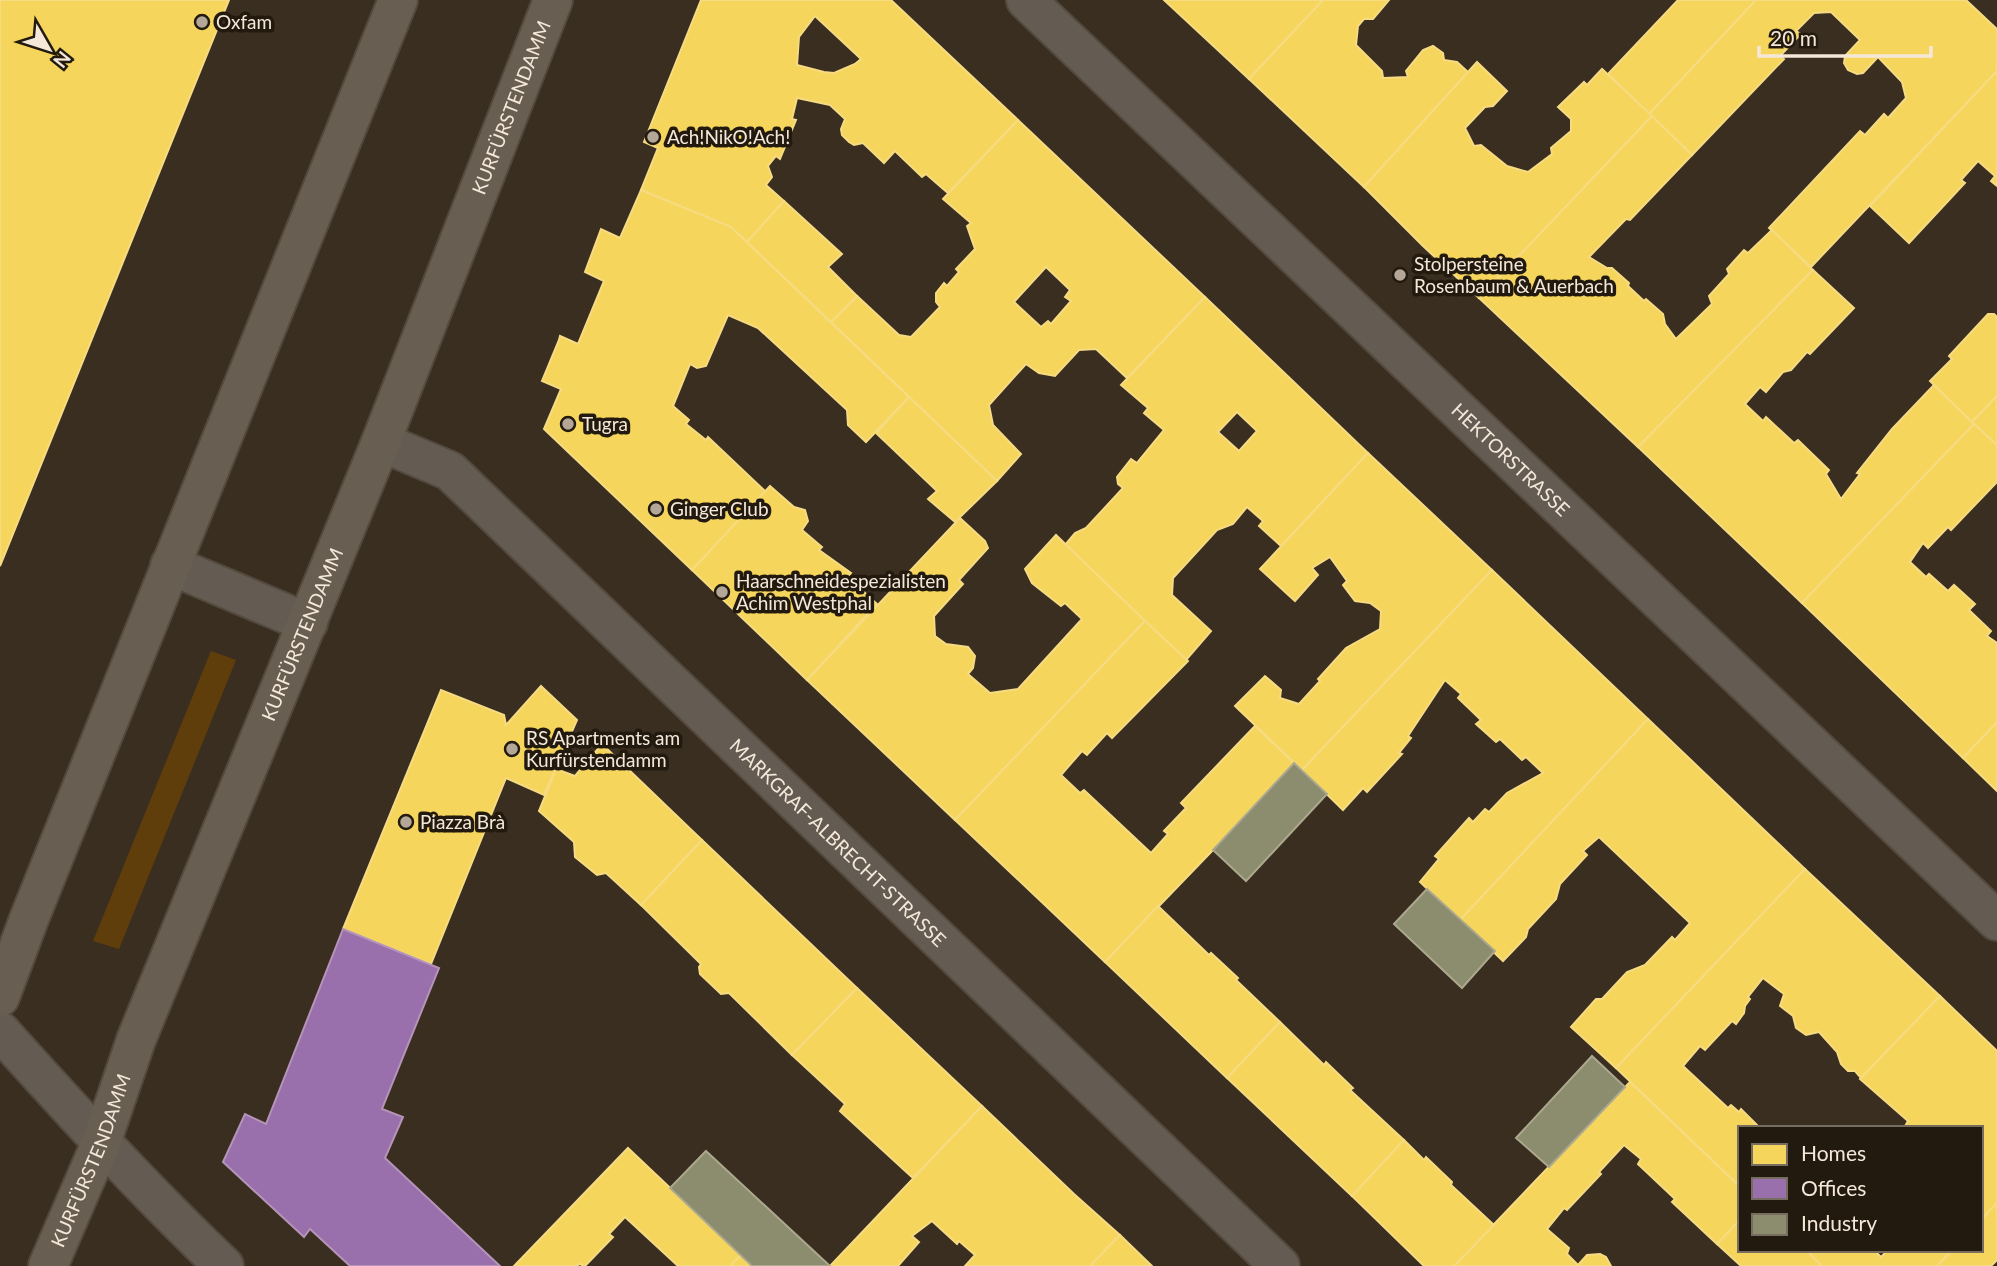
<svg xmlns="http://www.w3.org/2000/svg" width="1997" height="1266" font-family="Lato,sans-serif">
	<style>
		.green { fill: #603e0b }
		.homes { fill: #f6d55c; stroke: #f6db82; stroke-width: 2; fill-rule: evenodd }
		.offices { fill: #9970ab; stroke: #b594b9; stroke-width: 2 }
		.industry { fill: #8c8c6e; stroke: #aca88e; stroke-width: 2 }
		.lines { fill: none; stroke-linecap: round; stroke-linejoin: round }
		.minor-casing { stroke: #53493d; stroke-width: 42 }
		.major-casing { stroke: #53493d; stroke-width: 42 }
		.minor { stroke: #645c52; stroke-width: 38 }
		.major { stroke: #695e52; stroke-width: 38 }
		.poi-dot { fill: #b4a798; stroke: #231a0f; stroke-width: 2.5 }
		.labels { text-anchor: middle; stroke-width: 7; stroke-linejoin: round; paint-order: stroke }
		.poi-label { font-size: 19px; fill: #f5e8d9; stroke: #231a0f; text-anchor: start }
		.street-label { font-size: 19px; fill: #f5e8d9; stroke: #231a0f }
	</style>
	<rect width="100%" height="100%" fill="#3a2e20"/>
	<!-- green -->
	<path class="green" d="M211,651L236,660L119,949L93,941Z"/>
	<!-- homes -->
	<g class="homes">
		<path d="M0,0H229L0,566Z"/>
		<path d="M701,0H891L1018,120L948,193L926,174L922,177L895,151L884,163L863,143L854,145L849,142L842,135L841,129L845,119L830,105L797,98L792,119L796,120L780,159L776,156L768,166L772,177L766,185L784,201L747,242L731,227L641,190L658,148L644,142ZM815,16L861,59L855,64L834,73L824,72L797,65L799,37Z"/>
		<path d="M1164,0H1323L1249,79Z"/>
		<path d="M1323,0H1389L1373,19H1364L1358,26L1356,45L1382,71L1383,78L1408,77L1406,71L1423,50L1433,46L1443,53L1444,60L1457,62L1468,72L1364,187L1249,79Z"/>
		<path d="M1678,0H1756L1649,114L1608,74Z"/>
		<path d="M1756,0H1966L1997,29V71L1811,267L1769,228L1860,131L1865,135L1884,114L1888,118L1906,98L1902,82L1878,57L1863,73L1857,74L1848,70L1844,63L1845,56L1860,40L1831,12L1814,13L1796,31L1801,34L1780,56L1784,59L1692,155L1649,114Z"/>
		<path d="M1477,62L1507,91L1493,106L1485,107L1465,128L1474,146L1481,145L1507,166L1528,172L1552,154L1551,148L1571,131V119L1558,107L1584,82L1587,85L1602,69L1652,116L1479,298L1423,246L1364,187Z"/>
		<path d="M1997,71V186L1991,181L1995,176L1978,161L1961,180L1965,183L1909,243L1870,206Z"/>
		<path d="M1652,116L1692,155L1630,220L1626,219L1589,257L1607,268H1612L1629,283L1628,286L1644,301L1646,299L1663,314L1665,324L1676,339L1712,304L1709,296L1729,274L1727,269L1744,250L1748,253L1772,230L1813,270L1638,447L1479,298Z"/>
		<path d="M1018,120L1205,297L1127,378L1096,349L1079,350L1055,376L1039,373L1026,364L989,405L993,425L1021,454L997,481L831,322L857,296L899,335L911,337L940,307L936,302V293L944,283L947,286L959,272L956,269L975,249L967,226L971,223L943,199ZM1046,267L1070,290L1065,297L1071,301L1051,324L1048,321L1041,327L1014,302Z"/>
		<path d="M641,190L731,227L909,397L866,442L848,425L847,410L758,328L728,315L706,366L697,368L690,364L673,406L689,420L686,424L706,440L708,437L766,492L692,570L544,429L561,389L542,381L559,340L560,336L578,344L604,281L585,272L601,229L620,238Z"/>
		<path d="M784,201L842,254L828,267L857,296L831,322L747,242Z"/>
		<path d="M1813,270L1854,308L1810,354L1807,352L1791,370L1783,372L1766,392L1760,387L1745,404L1763,421L1766,417L1794,443L1798,440L1829,470L1826,474L1841,499L1860,474L1857,473L1892,429L1934,385L1974,424L1802,603L1638,447Z"/>
		<path d="M1205,297L1368,453L1281,546L1259,526L1263,521L1247,507L1233,524L1217,530L1173,578L1172,595L1211,631L1186,660L1065,545L1075,533L1086,528L1123,488L1118,484L1117,477L1131,459L1137,463L1164,430L1144,413L1148,408L1121,385ZM1237,412L1257,431L1239,451L1218,432Z"/>
		<path d="M1988,314H1994L1997,317V396L1972,422L1930,381L1952,359L1949,356Z"/>
		<path d="M1997,396V445L1972,422Z"/>
		<path d="M909,397L997,481L955,522L928,499L937,491L876,433Z"/>
		<path d="M1974,424L1997,445V482L1951,530L1948,527L1928,548L1923,543L1910,562L1926,577L1929,574L1948,591L1954,585L1975,604L1969,610L1991,631L1987,636L1997,643V722L1963,758L1802,603Z"/>
		<path d="M1368,453L1492,570L1302,770L1235,706L1265,676L1281,690L1280,698L1299,704L1320,681L1318,679L1346,648L1380,629L1381,611L1370,603L1355,601L1343,585L1347,581L1330,557L1312,568L1318,575L1295,601L1260,569Z"/>
		<path d="M770,486L794,507L805,510L808,521L802,530L822,547L819,550L851,573L848,577L877,604L807,680L692,570Z"/>
		<path d="M960,518L985,541L988,548L959,580L963,584L934,616L935,636L946,644L968,647L975,656L973,668L968,674L990,693L1018,689L1082,619L1065,603L1061,606L1032,583L1025,569L1056,535L1145,621L955,820L807,680Z"/>
		<path d="M1492,570L1648,719L1460,920L1420,882L1439,859L1435,856L1469,818L1473,822L1485,809L1489,812L1507,793L1543,773L1526,757L1522,760L1500,739L1496,742L1476,724L1481,720L1458,698L1461,694L1445,680L1408,736L1411,738L1399,753L1402,754L1367,792L1363,788L1343,810L1302,770Z"/>
		<path d="M1145,621L1188,661L1112,738L1107,733L1087,755L1082,751L1061,775L1080,793L1084,790L1151,853L1168,834L1164,831L1186,808L1181,803L1255,726L1294,763L1213,850L1105,962L955,820Z"/>
		<path d="M541,686L577,720L544,795L506,778L431,964L343,929L441,690L504,715L506,725Z"/>
		<path d="M1648,719L1805,869L1616,1068L1571,1027L1596,999H1602L1627,972L1645,965L1672,937L1675,940L1690,923L1599,837L1583,851L1587,855L1560,884L1556,899L1528,929L1526,937L1503,961L1460,920Z"/>
		<path d="M1997,722V791L1963,758Z"/>
		<path d="M602,744L702,840L641,905L606,873L597,875L575,857L574,842L539,811L556,769L575,776Z"/>
		<path d="M702,840L857,988L792,1055L729,993L721,994L700,974L699,967L701,964L641,905Z"/>
		<path d="M1805,869L1940,996L1861,1078L1855,1071H1848L1841,1064L1837,1052L1819,1032L1806,1035L1796,1028L1793,1016L1780,1006L1784,994L1763,978L1748,997L1750,999L1745,1006L1744,1013L1736,1024L1732,1021L1705,1050L1700,1046L1683,1066L1728,1108L1731,1105L1739,1112L1741,1109L1760,1128H1740V1187L1616,1068Z"/>
		<path d="M1158,906L1209,955L1211,953L1238,978L1236,980L1280,1022L1227,1078L1105,962Z"/>
		<path d="M857,988L982,1106L913,1178L840,1111L845,1104L792,1055Z"/>
		<path d="M1940,996L1997,1051V1203L1981,1220V1128H1904L1908,1121L1860,1079Z"/>
		<path d="M1280,1022L1324,1065L1326,1062L1353,1088L1350,1090L1404,1140L1352,1196L1227,1078Z"/>
		<path d="M1630,1082L1740,1187V1220L1717,1244L1672,1202L1675,1199L1638,1164L1641,1159L1624,1145L1599,1172L1601,1174L1567,1210L1564,1208L1547,1229L1569,1248L1567,1254L1578,1265L1587,1255L1600,1254L1606,1257L1611,1266H1454Z"/>
		<path d="M982,1106L1074,1194L1120,1235L1090,1266H965L975,1255L959,1241L957,1244L932,1221L912,1236L919,1242L898,1266H830Z"/>
		<path d="M1404,1140L1424,1160L1426,1157L1452,1182L1451,1185L1494,1225L1454,1266H1424L1352,1196Z"/>
		<path d="M628,1148L741,1255L730,1266H678L625,1217L609,1234L613,1237L585,1266L579,1264L577,1266H514Z"/>
		<path d="M1997,1203V1260L1991,1266H1937L1952,1250H1981V1220Z"/>
		<path d="M1740,1220V1250H1806L1822,1266H1741L1717,1244Z"/>
		<path d="M1120,1235L1152,1266H1090Z"/>
		<path d="M1806,1250H1874L1881,1257L1888,1250H1952L1937,1266H1822Z"/>
		<path d="M741,1255L752,1266H730Z"/>
	</g>
	<!-- offices -->
	<path class="offices" d="M343,929L439,968L382,1109L403,1117L385,1158L500,1266H350L310,1229L304,1237L223,1162L245,1114L266,1124Z"/>
	<!-- industry -->
	<g class="industry">
		<path d="M1294,763L1327,794L1246,881L1213,850Z"/>
		<path d="M1427,889L1495,951L1462,988L1394,924Z"/>
		<path d="M1592,1056L1625,1087L1549,1167L1516,1138Z"/>
		<path d="M706,1151L830,1266H752L670,1188Z"/>
	</g>
	<g class="lines">
		<defs>
			<g id="minor">
				<path id="s1" d="M1026,0L1997,921"/>
				<path id="s2" d="M381,442L450,471L1280,1266"/>
				<path d="M170,565L308,623"/>
				<path d="M0,1031C73,1112 146,1192 224,1266"/>
			</g>
			<g id="major">
				<path d="M0,997L29,919L398,0"/>
				<path id="s3" d="M48,1266L101,1143L136,1040L381,442L553,0"/>
			</g>
		</defs>
		<!-- minor casing -->
		<use href="#minor" class="minor-casing"/>
		<!-- major casing -->
		<use href="#major" class="major-casing"/>
		<!-- minor -->
		<use href="#minor" class="minor"/>
		<!-- major -->
		<use href="#major" class="major"/>
	</g>
	<!-- markers -->
	<g class="poi-dot">
		<circle cx="202" cy="22" r="7"/>
		<circle cx="653" cy="137" r="7"/>
		<circle cx="1400" cy="275" r="7"/>
		<circle cx="568" cy="424" r="7"/>
		<circle cx="656" cy="509" r="7"/>
		<circle cx="722" cy="592" r="7"/>
		<circle cx="512" cy="749" r="7"/>
		<circle cx="406" cy="822" r="7"/>
	</g>
	<g class="labels">
		<!-- poi labels -->
		<g class="poi-label">
			<text x="216" y="29">Oxfam</text>
			<text x="667" y="144">Ach!NikO!Ach!</text>
			<text x="1414" y="271">Stolpersteine<tspan x="1414" dy="22">Rosenbaum &amp; Auerbach</tspan></text>
			<text x="582" y="431">Tugra</text>
			<text x="670" y="516">Ginger Club</text>
			<text x="736" y="588">Haarschneidespezialisten<tspan x="736" dy="22">Achim Westphal</tspan></text>
			<text x="526" y="745">RS Apartments am<tspan x="526" dy="22">Kurfürstendamm</tspan></text>
			<text x="420" y="829">Piazza Brà</text>
		</g>
		<!-- street labels -->
		<g class="street-label">
			<text dy="7" stroke="none"><textPath href="#s3" startOffset="1248">KURFÜRSTENDAMM</textPath></text>
			<text dy="7" stroke="none"><textPath href="#s1" startOffset="668">HEKTORSTRASSE</textPath></text>
			<text dy="7" stroke="none"><textPath href="#s3" startOffset="681">KURFÜRSTENDAMM</textPath></text>
			<text dy="7" stroke="none"><textPath href="#s2" startOffset="612">MARKGRAF-ALBRECHT-STRASSE</textPath></text>
			<text dy="7" stroke="none"><textPath href="#s3" startOffset="114">KURFÜRSTENDAMM</textPath></text>
		</g>
	</g>
	<!-- legend -->
	<rect x="1738" y="1126" width="245" height="126" fill="#231a0f" stroke="#776c60" stroke-width="2"/>
	<rect x="1752" y="1144" width="35" height="21" fill="#f6d55c" stroke="#776c60" stroke-width="2"/>
	<text x="1801" y="1161" font-size="21" fill="#f5e8d9">Homes</text>
	<rect x="1752" y="1178" width="35" height="21" fill="#9970ab" stroke="#776c60" stroke-width="2"/>
	<text x="1801" y="1196" font-size="21" fill="#f5e8d9">Offices</text>
	<rect x="1752" y="1214" width="35" height="21" fill="#8c8c6e" stroke="#776c60" stroke-width="2"/>
	<text x="1801" y="1231" font-size="21" fill="#f5e8d9">Industry</text>
	<!-- north arrow -->
	<g transform="translate(49 49) rotate(129)" stroke="#231a0f" stroke-width="5" paint-order="stroke">
	<path d="M0-5L12 26L0 18L-12 26Z" fill="#f5e8d9"/>
	<text y="-10" font-size="19" font-weight="bold" text-anchor="middle" fill="#f5e8d9">N</text>
	</g>
	<!-- scale -->
	<path d="M1759 46v10h172v-10" fill="none" stroke="#f5e8d9" stroke-width="3.5"/>
	<text x="1770" y="46" font-size="21" fill="#f5e8d9" stroke="#231a0f" stroke-width="5" paint-order="stroke">20 m</text>
</svg>
